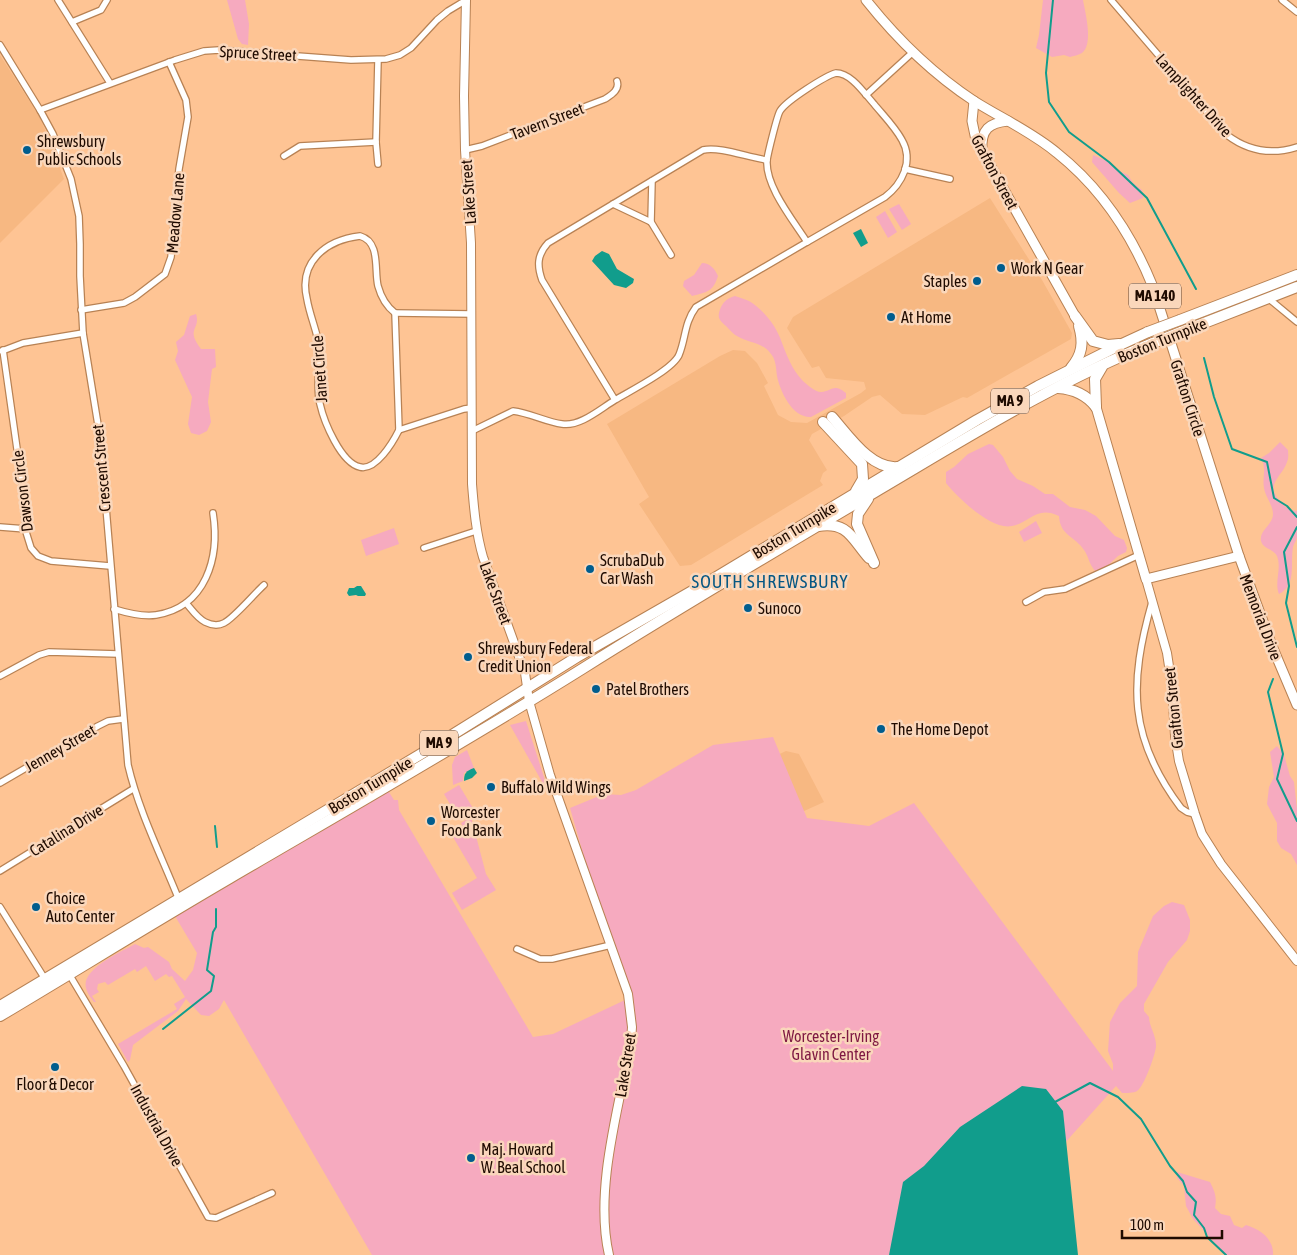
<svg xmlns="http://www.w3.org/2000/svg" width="1297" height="1255" font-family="'Asap Condensed',sans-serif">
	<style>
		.built { fill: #f7b882 }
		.green { fill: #f6aabf }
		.water { fill: #119d8c }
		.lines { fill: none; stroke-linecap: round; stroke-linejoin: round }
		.stream { stroke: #119d8c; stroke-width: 2 }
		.street-casing { stroke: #b88254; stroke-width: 8 }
		.secondary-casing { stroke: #b88254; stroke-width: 10 }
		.primary-casing { stroke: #b88254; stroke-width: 11 }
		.highway-casing { stroke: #b88254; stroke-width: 12 }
		.street { stroke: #fff; stroke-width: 5.5 }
		.secondary { stroke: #fff; stroke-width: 8 }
		.primary { stroke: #fff; stroke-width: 9 }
		.highway { stroke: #fff; stroke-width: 10 }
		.highway-bridge-casing { stroke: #b88254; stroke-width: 12; stroke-linecap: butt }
		.highway-bridge { stroke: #fff; stroke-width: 10 }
		.poi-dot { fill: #005d8e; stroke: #fad7bb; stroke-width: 2 }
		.labels { text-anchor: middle; stroke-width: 5; stroke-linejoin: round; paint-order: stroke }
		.shield { fill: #fad7bb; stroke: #614838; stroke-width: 1 }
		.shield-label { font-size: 15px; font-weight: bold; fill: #1f0b00 }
		.street-label { font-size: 16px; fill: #1f0b00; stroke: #fad7bb }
		.poi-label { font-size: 16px; fill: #1f0b00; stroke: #fad7bb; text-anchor: start }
		.park-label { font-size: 16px; fill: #7e1842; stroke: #fad7bb }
		.neighbourhood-label { font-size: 18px; letter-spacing: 1px; fill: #065783; stroke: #fad7bb }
	</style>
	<rect width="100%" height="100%" fill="#fec494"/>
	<!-- built -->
	<g class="built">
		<path d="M0,55L39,116L50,141L64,179L0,243Z"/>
		<path d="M990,198L1042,280L1072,333L1071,339L967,398L963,397L925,415L902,414L880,395L872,397L844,416L812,434L809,440L827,470L823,473L820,481L823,485L691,565L680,566L639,504L649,497L607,424L720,356L733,350L745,351L757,363L768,383L764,386L778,415L791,422L807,423L861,393L866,389L864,382L826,378L819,366L812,368L787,328L793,317Z"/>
		<path d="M786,751L799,754L824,802L782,821L752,767Z"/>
	</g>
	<!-- green -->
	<g class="green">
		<path d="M227,0H245L249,24L248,45L242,44L238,39Z"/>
		<path d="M1043,0H1083C1085,12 1094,44 1082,53C1079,55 1073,56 1070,57L1064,55L1052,57L1036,48L1039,35Z"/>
		<path d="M1093,155L1109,162L1115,169L1128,175L1133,183L1142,190L1143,198L1130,203L1119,193L1092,162Z"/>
		<path d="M899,204L911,224L902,230L889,209Z"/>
		<path d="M885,211L897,232L888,238L876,217Z"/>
		<path d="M702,263C710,263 715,269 718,276C713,292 707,292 692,296L683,286L684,281L694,275Z"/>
		<path d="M735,296C740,298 745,299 749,301C764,310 777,327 782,343C787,356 792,369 802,380C806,384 815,392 821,392C833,391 833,383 846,393V398L811,417C792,418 780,391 777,376C776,368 776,360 771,354C763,342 748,343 737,336C733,334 730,330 726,326C718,319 717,317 721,307C724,301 728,298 735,296Z"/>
		<path d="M196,314C201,330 185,328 201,349H215L216,367L212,369L208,402L211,422L207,431L199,435L191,433L188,424L192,397L175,360L178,351L176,342L184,335L190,316Z"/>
		<path d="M1280,442L1288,450C1288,453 1289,458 1287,462C1283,476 1264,484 1280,501C1286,508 1288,510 1297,511C1297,519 1297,528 1297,536C1297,540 1294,543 1293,547C1290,564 1297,585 1279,594C1274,582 1282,569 1277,556C1274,549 1263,549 1261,541C1259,530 1273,525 1273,514C1273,505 1265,496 1264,488C1262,476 1267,469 1261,458L1269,453Z"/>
		<path d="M989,444L993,445L1003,457L1010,471L1017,479L1033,486L1045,494H1053L1070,507L1085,510L1096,516L1115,536L1124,540L1127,548L1126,552L1118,556L1102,571H1095C1088,562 1089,557 1084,550C1075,536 1060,536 1059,516C1036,505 1030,523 1012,526C992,531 957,497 946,483V472L954,467L968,454Z"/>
		<path d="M1036,521L1042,533L1024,542L1019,532Z"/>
		<path d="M394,528L399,544L366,556L361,540Z"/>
		<path d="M526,721L550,796L510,725Z"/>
		<path d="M773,737L807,818L869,826L914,803L1113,1071V1064L1108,1051L1110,1022L1120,1003L1137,986L1138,952L1153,916L1164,906L1172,902L1184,905L1190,920V931L1187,940L1168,962L1144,1004V1011L1149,1017C1149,1026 1157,1037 1156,1047C1155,1055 1144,1087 1137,1091C1134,1093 1126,1093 1122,1093L1116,1086L964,1255H372L224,1000L219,1009L209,1016L201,1015L186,999L178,1011L133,1045L130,1060L128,1062L118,1044L177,1009L174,1004L185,997L172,976L169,977L166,974L155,981L146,966L137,972L135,969L108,985L105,982L98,984L97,989L99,992L92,996L96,1002H94C91,998 87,993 86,988C81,969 121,952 135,944L144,948L148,947L169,962L172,969L185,981L193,970L197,953L169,906L382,781L394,800H398L399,810L533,1037L553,1034L625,1000L570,808L604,794L621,795L636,790L713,745Z"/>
		<path d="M1277,746L1284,755L1290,776L1294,782L1297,809V865L1291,854L1281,848L1277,841V823L1267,804L1269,787L1274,777L1270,752Z"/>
		<path d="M467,750L474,768L464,773L463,781L453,785L452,765L455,757Z"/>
		<path d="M459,785L474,810L459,819L444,794Z"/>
		<path d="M471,817L486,874L496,890L462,910L452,893L477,878L453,837L465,830L461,823Z"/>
		<path d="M1177,1172L1210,1182C1215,1192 1217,1197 1215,1208L1221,1214L1230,1216L1234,1225L1242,1228L1246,1225C1260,1229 1274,1239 1273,1255H1226L1193,1219L1186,1206L1184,1186L1177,1178Z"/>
	</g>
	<!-- water -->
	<g class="water">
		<path d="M861,229L868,243L861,247L853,233Z"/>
		<path d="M602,251L609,254L617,269L634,279L633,283L626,288L614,285L592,261L595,256Z"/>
		<path d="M357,586H361L366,594L365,596H358L356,595L349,596L347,593L349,588H354Z"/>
		<path d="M474,768L477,773L472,778L464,781C464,773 466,771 474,768Z"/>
		<path d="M1022,1086L1046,1089L1063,1111L1078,1255H889L903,1182L924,1166L960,1127Z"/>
	</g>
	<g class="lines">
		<!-- stream -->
		<g class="stream">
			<path d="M1053,0L1046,73L1049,102L1069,132L1109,162L1147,198L1196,289"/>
			<path d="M1204,358L1214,397L1232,449L1267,462L1274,498L1287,506L1297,517"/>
			<path d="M1297,527L1284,552L1289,586L1286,603L1297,647"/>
			<path d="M1273,679L1268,692L1283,754L1277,779L1297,821"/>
			<path d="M215,826L217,847"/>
			<path d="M163,1029L211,991L214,976L207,970L213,932L216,927V909"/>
			<path d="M1055,1102L1090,1083L1118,1097L1141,1119L1170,1166L1183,1181L1187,1192L1196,1202L1194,1215L1204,1228L1207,1237L1226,1255"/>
		</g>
		<defs>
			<g id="street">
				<path d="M58,0L110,83"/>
				<path d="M1111,0L1227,135C1248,151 1272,155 1297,147"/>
				<path d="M1282,0L1297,12"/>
				<path d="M72,22L101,10L107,0"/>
				<path d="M0,45L40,110L53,134L71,179L74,193L79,216L80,244V276L83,333L100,437L128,765C139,812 161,855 179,900"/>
				<path d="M378,60L376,142L378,164"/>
				<path d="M866,95L913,52"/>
				<path d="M40,110L175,60L204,51L219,50L351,60L386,59L400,55L411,48L437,20L448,11L463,2L464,0"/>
				<path d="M465,150L482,146L605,99C611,95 620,90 617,81"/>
				<path d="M284,156L300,146L376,142"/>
				<path d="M767,160C768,153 777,116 780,111C786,101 825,76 836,73C851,73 864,93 874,104C883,115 895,127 902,140C914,161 902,184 885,197L807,242"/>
				<path d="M905,169L950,179"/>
				<path d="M613,204L651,222L671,255"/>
				<path d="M651,222L652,181"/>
				<path d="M360,236C381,242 374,270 378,286C381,297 386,306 395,313L399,430C393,442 376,471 360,467C341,463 324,422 320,404C317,392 318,379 319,366C319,361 321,356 320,351C318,333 310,317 307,299C298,262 326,240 360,236Z"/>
				<path d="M1268,298L1297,322"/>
				<path d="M81,310L124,303L135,297L165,274L171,257L179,169L188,117L186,100L169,62"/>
				<path d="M395,313L472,314"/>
				<path d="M3,350L22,484L26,532L31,548L38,556L51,561L110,566"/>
				<path d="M2,351L23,343L83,333"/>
				<path d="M399,430L464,409L472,408"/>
				<path d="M472,431L513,411C530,413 546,422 562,424C580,427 600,409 615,400L542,280C537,266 537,255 548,243L703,150C720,146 749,158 767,160C765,186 793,220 807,242L696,307C684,323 686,338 679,355C672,370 630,391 615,400"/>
				<path d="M0,527L26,529"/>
				<path d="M424,548L476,531"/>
				<path d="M1026,602L1044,592L1065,589L1139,555"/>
				<path d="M1152,602C1129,683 1128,738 1181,808L1187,812L1195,814"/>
				<path d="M186,603C192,610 197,618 205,622C211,625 218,626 224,623C234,618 254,594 264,585"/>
				<path d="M114,609C127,613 142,617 156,615C206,607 220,558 213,513"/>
				<path d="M0,676L39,655L49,652L118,654"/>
				<path d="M0,783L98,726L108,721L123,719"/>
				<path d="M0,871L133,789"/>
				<path d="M0,907L45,979"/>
				<path d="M517,949L540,959H552L611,945"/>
				<path d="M69,974L124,1066L208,1217L216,1218L272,1193"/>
			</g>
			<g id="secondary">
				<path d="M466,0L464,96L465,150L471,243L472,484C474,509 476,533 483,557L525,673L529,701L550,775L628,994L632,1027L631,1042C619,1107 594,1190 609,1255"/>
				<path d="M1146,579L1167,653L1172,686L1175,736L1179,761L1195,814L1202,834L1221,864L1297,961"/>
			</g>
			<g id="primary">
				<path d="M866,0C897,39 933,74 974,101C1001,118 1032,132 1057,153C1101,188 1132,235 1153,287L1239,556L1272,646L1297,705"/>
				<path d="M974,101L972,121L976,140L1075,316"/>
				<path d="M982,150C981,129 989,123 1008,121"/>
				<path d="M1096,407L1146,579L1239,556"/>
			</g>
			<g id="highway">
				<path d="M1075,316L1093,341L1108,345L1119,344"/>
				<path d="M1180,320L1297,275"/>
				<path d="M1181,332L1297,287"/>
				<path d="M1071,368C1082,355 1084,343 1079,326"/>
				<path d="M1058,388C1073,389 1086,394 1096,407"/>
				<path d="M1096,407L1095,379L1102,367"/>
				<path d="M832,417C848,435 871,470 898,467"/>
				<path d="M823,422L862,464L863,479L856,491"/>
				<path d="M868,499L858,514L857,524L874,563"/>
				<path d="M818,526C848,521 852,539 869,558"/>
				<path d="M0,1006L436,745L577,657L713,579L977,420L1038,386L1122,344L1148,332"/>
				<path d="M0,1016C77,970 153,923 230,878C348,809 467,741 582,669C679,608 777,550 875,492C965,439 1055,382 1153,343"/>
			</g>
		</defs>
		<!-- street casing -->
		<use href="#street" class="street-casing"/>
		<!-- secondary casing -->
		<use href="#secondary" class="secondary-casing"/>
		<!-- primary casing -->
		<use href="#primary" class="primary-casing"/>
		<!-- highway casing -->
		<use href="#highway" class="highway-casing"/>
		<!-- street -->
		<use href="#street" class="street"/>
		<!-- secondary -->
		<use href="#secondary" class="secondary"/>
		<!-- primary -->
		<use href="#primary" class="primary"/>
		<!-- highway -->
		<use href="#highway" class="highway"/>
		<defs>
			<g id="highway-bridge">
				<path d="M1148,332L1180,320"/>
				<path d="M1153,343L1181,332"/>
			</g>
		</defs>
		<!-- highway-bridge casing -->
		<use href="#highway-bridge" class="highway-bridge-casing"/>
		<!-- highway-bridge -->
		<use href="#highway-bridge" class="highway-bridge"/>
	</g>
	<!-- markers -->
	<g class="poi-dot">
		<circle cx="27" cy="150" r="5"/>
		<circle cx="1001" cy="268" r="5"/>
		<circle cx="977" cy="281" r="5"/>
		<circle cx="891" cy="317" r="5"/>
		<circle cx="590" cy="569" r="5"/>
		<circle cx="748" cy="608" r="5"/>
		<circle cx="468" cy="657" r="5"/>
		<circle cx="596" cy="689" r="5"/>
		<circle cx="881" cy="729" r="5"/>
		<circle cx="491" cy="787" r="5"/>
		<circle cx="431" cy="821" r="5"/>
		<circle cx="36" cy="907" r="5"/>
		<circle cx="55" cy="1067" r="5"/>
		<circle cx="471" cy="1158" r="5"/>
	</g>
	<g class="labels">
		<!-- shield labels -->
		<g class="shield">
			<rect x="1129" y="283.5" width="52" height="25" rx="4"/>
			<rect x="991" y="388.5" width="38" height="25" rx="4"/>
			<rect x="420" y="730.5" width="38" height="25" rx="4"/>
		</g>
		<g class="shield-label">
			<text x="1155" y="301">MA 140</text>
			<text x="1010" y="406">MA 9</text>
			<text x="439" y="748">MA 9</text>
		</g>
		<!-- street labels -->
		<g class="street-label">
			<text transform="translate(258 53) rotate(3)" y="6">Spruce Street</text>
			<text transform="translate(1194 95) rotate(48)" y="6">Lamplighter Drive</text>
			<text transform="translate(547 121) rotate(-21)" y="6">Tavern Street</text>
			<text transform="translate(995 172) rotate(62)" y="6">Grafton Street</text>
			<text transform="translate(468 192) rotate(-94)" y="6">Lake Street</text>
			<text transform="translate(175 213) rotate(-85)" y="6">Meadow Lane</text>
			<text transform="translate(1162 340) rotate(-22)" y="6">Boston Turnpike</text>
			<text transform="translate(319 369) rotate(-94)" y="6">Janet Circle</text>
			<text transform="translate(1188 398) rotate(72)" y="6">Grafton Circle</text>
			<text transform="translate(101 468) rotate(-95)" y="6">Crescent Street</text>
			<text transform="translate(22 491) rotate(-97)" y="6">Dawson Circle</text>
			<text transform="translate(794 530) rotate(-31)" y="6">Boston Turnpike</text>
			<text transform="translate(496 593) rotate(70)" y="6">Lake Street</text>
			<text transform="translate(1261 617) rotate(69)" y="6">Memorial Drive</text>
			<text transform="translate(1173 708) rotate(-96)" y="6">Grafton Street</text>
			<text transform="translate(60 748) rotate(-30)" y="6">Jenney Street</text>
			<text transform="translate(370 785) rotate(-31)" y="6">Boston Turnpike</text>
			<text transform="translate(66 830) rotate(-32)" y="6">Catalina Drive</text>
			<text transform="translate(625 1065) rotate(-81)" y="6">Lake Street</text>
			<text transform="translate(157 1125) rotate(61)" y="6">Industrial Drive</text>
		</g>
		<!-- poi labels -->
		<g class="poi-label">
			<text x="37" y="147">Shrewsbury<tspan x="37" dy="18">Public Schools</tspan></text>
			<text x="1011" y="274">Work N Gear</text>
			<text x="967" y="287" text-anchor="end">Staples</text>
			<text x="901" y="323">At Home</text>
			<text x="600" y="566">ScrubaDub<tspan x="600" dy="18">Car Wash</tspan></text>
			<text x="758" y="614">Sunoco</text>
			<text x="478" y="654">Shrewsbury Federal<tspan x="478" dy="18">Credit Union</tspan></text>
			<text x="606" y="695">Patel Brothers</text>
			<text x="891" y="735">The Home Depot</text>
			<text x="501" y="793">Buffalo Wild Wings</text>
			<text x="441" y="818">Worcester<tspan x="441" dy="18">Food Bank</tspan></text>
			<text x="46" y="904">Choice<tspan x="46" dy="18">Auto Center</tspan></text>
			<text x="55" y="1090" text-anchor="middle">Floor &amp; Decor</text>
			<text x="481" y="1155">Maj. Howard<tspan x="481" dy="18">W. Beal School</tspan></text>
		</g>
		<!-- park labels -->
		<g class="park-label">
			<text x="831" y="1042">Worcester-Irving<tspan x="831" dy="18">Glavin Center</tspan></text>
		</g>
		<!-- neighbourhood labels -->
		<g class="neighbourhood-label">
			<text x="770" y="588">SOUTH SHREWSBURY</text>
		</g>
	</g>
	<!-- scale -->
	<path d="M1122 1230v8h100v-8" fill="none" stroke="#1f0b00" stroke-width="2.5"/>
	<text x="1130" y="1230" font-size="15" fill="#1f0b00" stroke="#fad7bb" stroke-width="4" paint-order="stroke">100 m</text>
</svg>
